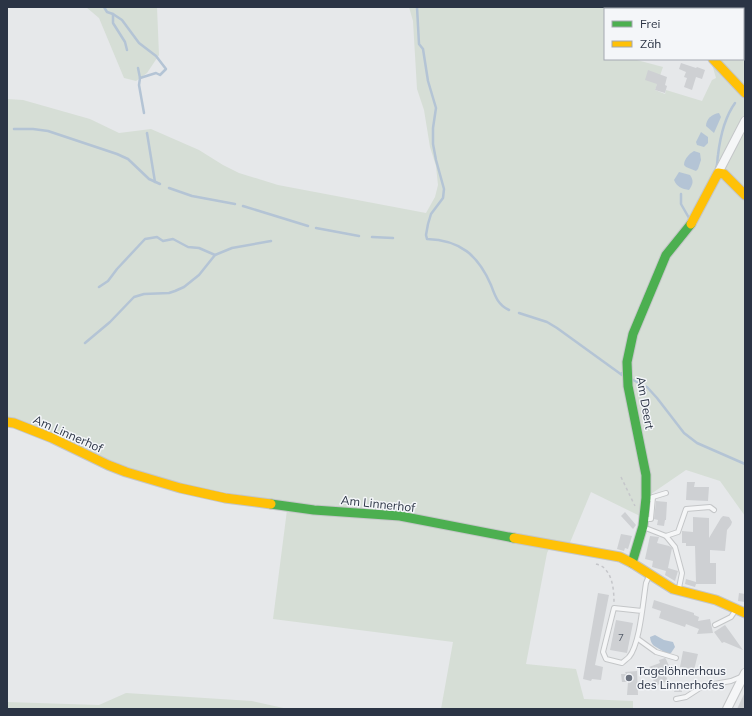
<svg xmlns="http://www.w3.org/2000/svg" width="752" height="716" font-family="Mulish,sans-serif">
	<style>
		.green { fill: #d6ded6; fill-rule: evenodd }
		.water { fill: #b4c4d5 }
		.lines { fill: none; stroke-linecap: round; stroke-linejoin: round }
		.stream { stroke: #b4c4d5; stroke-width: 2.5 }
		.building { fill: #ced0d3 }
		.lane-casing { stroke: #c4c6c8; stroke-width: 6 }
		.street-casing { stroke: #c4c6c8; stroke-width: 10 }
		.fast-casing { stroke: #c4c6c8; stroke-width: 11 }
		.slow-casing { stroke: #c4c6c8; stroke-width: 11 }
		.path { stroke: #c5c6ca; stroke-width: 1.5; stroke-dasharray: 3 3; stroke-linecap: butt }
		.lane { stroke: #f5f6f7; stroke-width: 4 }
		.street { stroke: #f5f6f7; stroke-width: 8 }
		.fast { stroke: #4caf50; stroke-width: 9 }
		.slow { stroke: #ffc107; stroke-width: 9 }
		.poi-dot { fill: #6c737f; stroke: #f4f6f9; stroke-width: 1.5 }
		.labels { text-anchor: middle; stroke-width: 3; stroke-linejoin: round; paint-order: stroke }
		.number-label { font-size: 10px; fill: #545c69 }
		.street-label { font-size: 12px; fill: #2b3445; stroke: #f4f6f9 }
		.poi-label { font-size: 12px; fill: #2b3445; stroke: #f4f6f9; text-anchor: start }
	</style>
	<rect width="100%" height="100%" fill="#e6e8ea"/>
	<!-- green -->
	<g class="green">
		<path d="M86,7H157L159,55L147,73L136,81L124,78L99,18Z"/>
		<path d="M409,7H745V516L720,481L686,470L648,496L627,344L640,449L642,517L591,492L569,545L317,508L167,482L7,420V99L23,100L90,119L119,133L151,129L199,150L223,165L239,173L278,185L426,213L435,197L438,185L436,166L430,147L424,110L417,89L413,21ZM605,9H743V59H716L712,64L716,78L712,80L702,101L666,90L665,94L655,90L663,67L633,59H605Z"/>
		<path d="M287,510L400,520L550,547L547,553L526,664L576,669L584,699L633,701V709H441L453,642L273,619Z"/>
		<path d="M126,693L252,701L288,709H7V702L99,705Z"/>
	</g>
	<!-- water -->
	<g class="water">
		<path d="M719,113L721,117L714,133L706,126C706,119 712,114 719,113Z"/>
		<path d="M701,132L708,137V143L704,147L697,145L696,142Z"/>
		<path d="M694,151L700,153L701,160L698,169L696,171L686,167L684,165C684,159 689,154 694,151Z"/>
		<path d="M679,172L690,175C694,181 693,184 689,190C682,189 677,187 674,180Z"/>
		<path d="M655,635L664,640L673,642L675,647L671,653C666,654 665,652 661,650C655,646 651,646 650,637Z"/>
	</g>
	<g class="lines">
		<!-- stream -->
		<g class="stream">
			<path d="M104,7L107,12L113,14V23L125,42L127,50"/>
			<path d="M417,7L419,44L423,49L428,81L436,108L433,128V144L436,160L444,189L443,198L431,214L428,224L426,235L427,239C460,240 478,255 491,285C495,296 498,305 509,310"/>
			<path d="M113,14L122,20L139,43L156,56L166,69L160,75L156,73L140,78"/>
			<path d="M138,68L140,78L139,85L144,113"/>
			<path d="M14,129H33L48,131L117,154L128,159L149,179L160,184"/>
			<path d="M147,133L155,182"/>
			<path d="M716,168C718,164 717,160 718,155C720,138 725,117 735,103"/>
			<path d="M169,188L192,196L235,204"/>
			<path d="M681,194V204L689,218"/>
			<path d="M243,206L308,226"/>
			<path d="M316,228L359,236"/>
			<path d="M372,237L393,238"/>
			<path d="M99,287L108,281L117,269L145,239L157,237L163,241L173,239L188,247L199,248L215,255"/>
			<path d="M519,313L547,322L557,328L622,375V373"/>
			<path d="M85,343L110,322L134,297L144,294L169,293L175,291L184,287L199,275L215,255L232,248L271,241"/>
			<path d="M633,380L647,387L657,398L684,433L697,443L745,464"/>
		</g>
	</g>
	<!-- building -->
	<g class="building">
		<path d="M681,63L696,68L697,67L705,70L702,79L696,77L692,90L684,87L687,78L684,77L686,72L679,69Z"/>
		<path d="M648,70L667,77L665,85L667,86L665,93L655,90L657,84L645,80Z"/>
		<path d="M687,482H695L694,487H709L708,501L686,500Z"/>
		<path d="M656,501L667,502L666,520H665L664,526L657,525L658,520L654,519Z"/>
		<path d="M625,512L636,525L633,529L621,516Z"/>
		<path d="M723,516L729,517L732,522L731,525L727,530L725,551L710,550V563H716V584H696L695,587L685,584L686,579L696,582L695,546H686V543H682V531L693,532V517L709,518V538L721,518Z"/>
		<path d="M621,534L632,536L628,549L625,548L624,551L617,549Z"/>
		<path d="M650,536L659,537L657,543L669,546L672,548L668,568L678,571L675,581L665,575L666,571L652,567L653,561L645,559Z"/>
		<path d="M598,593L609,595L595,665L603,667L601,680L592,679L591,681L583,679Z"/>
		<path d="M739,593L745,594V602L738,601Z"/>
		<path d="M654,600L694,613V615L699,617L698,621L710,619L713,633L697,634L699,629L686,624L685,627L659,618L661,611L652,608Z"/>
		<path d="M616,620L633,623L627,653L610,650Z"/>
		<path d="M725,625L733,636L743,650L724,642L722,643L714,632Z"/>
		<path d="M683,651L698,654L694,670L680,667Z"/>
		<path d="M665,658L666,659L669,666L663,669L668,681L657,685L655,681L654,682L649,667L660,663L659,660Z"/>
		<path d="M637,671L638,695H627L628,682H622L621,674H626L625,672Z"/>
		<path d="M676,685H682V692H674Z"/>
		<path d="M745,692V709H737Z"/>
	</g>
	<g class="lines">
		<defs>
			<g id="lane">
				<path d="M653,497L666,493"/>
				<path d="M646,519H651L653,497L648,500"/>
				<path d="M643,527L666,536L678,532L686,509L710,507L714,510"/>
				<path d="M666,536L675,547L682,573L679,588"/>
				<path d="M642,611L614,608L603,652L606,659L622,663C624,661 627,659 629,657C640,644 643,601 646,583L649,576"/>
				<path d="M715,625L731,617L735,611"/>
				<path d="M638,639L656,652L676,658"/>
				<path d="M676,699L686,697L703,686L731,681L743,676"/>
			</g>
			<g id="street">
				<path d="M718,173L745,121"/>
				<path d="M727,709L745,673"/>
			</g>
			<g id="fast">
				<path d="M271,504L314,510L400,516L514,538"/>
				<path d="M632,563L643,526L646,498V475L628,386L627,362L633,334L666,255L691,224"/>
			</g>
			<g id="slow">
				<path d="M713,59L745,93"/>
				<path d="M691,224L718,173L724,174L745,195"/>
				<path d="M7,422L14,423L52,438L108,465L126,472L180,488L225,498L271,504"/>
				<path d="M514,538L620,557L632,563L673,589L716,600L745,613"/>
			</g>
		</defs>
		<!-- lane casing -->
		<use href="#lane" class="lane-casing"/>
		<!-- street casing -->
		<use href="#street" class="street-casing"/>
		<!-- fast casing -->
		<use href="#fast" class="fast-casing"/>
		<!-- slow casing -->
		<use href="#slow" class="slow-casing"/>
		<!-- path -->
		<g class="path">
			<path d="M621,477L635,506"/>
			<path d="M596,564C599,565 603,566 605,569C613,577 614,592 614,603"/>
		</g>
		<!-- lane -->
		<use href="#lane" class="lane"/>
		<!-- street -->
		<use href="#street" class="street"/>
		<!-- fast -->
		<use href="#fast" class="fast"/>
		<!-- slow -->
		<use href="#slow" class="slow"/>
	</g>
	<!-- markers -->
	<circle class="poi-dot" cx="629" cy="678" r="4"/>
	<g class="labels">
		<!-- number labels -->
		<g class="number-label">
			<text x="621" y="641">7</text>
		</g>
		<!-- street labels -->
		<g class="street-label">
			<text transform="translate(645 403) rotate(80)" y="4">Am Deert</text>
			<text transform="translate(68 434) rotate(24)" y="4">Am Linnerhof</text>
			<text transform="translate(378 504) rotate(6)" y="4">Am Linnerhof</text>
		</g>
		<!-- poi labels -->
		<g class="poi-label">
			<text x="637" y="675">Tagelöhnerhaus<tspan x="637" dy="14">des Linnerhofes</tspan></text>
		</g>
	</g>
	<!-- border -->
	<rect width="752" height="716" fill="none" stroke="#2b3445" stroke-width="16"/>
	<!-- legend -->
	<rect x="604" y="8" width="140" height="52" fill="#f4f6f9" stroke="#a4a8b1"/>
	<rect x="612" y="21" width="20" height="6" fill="#4caf50" stroke="#a4a8b1"/>
	<text x="640" y="28" font-size="12" fill="#2b3445">Frei</text>
	<rect x="612" y="41" width="20" height="6" fill="#ffc107" stroke="#a4a8b1"/>
	<text x="640" y="48" font-size="12" fill="#2b3445">Zäh</text>
</svg>
